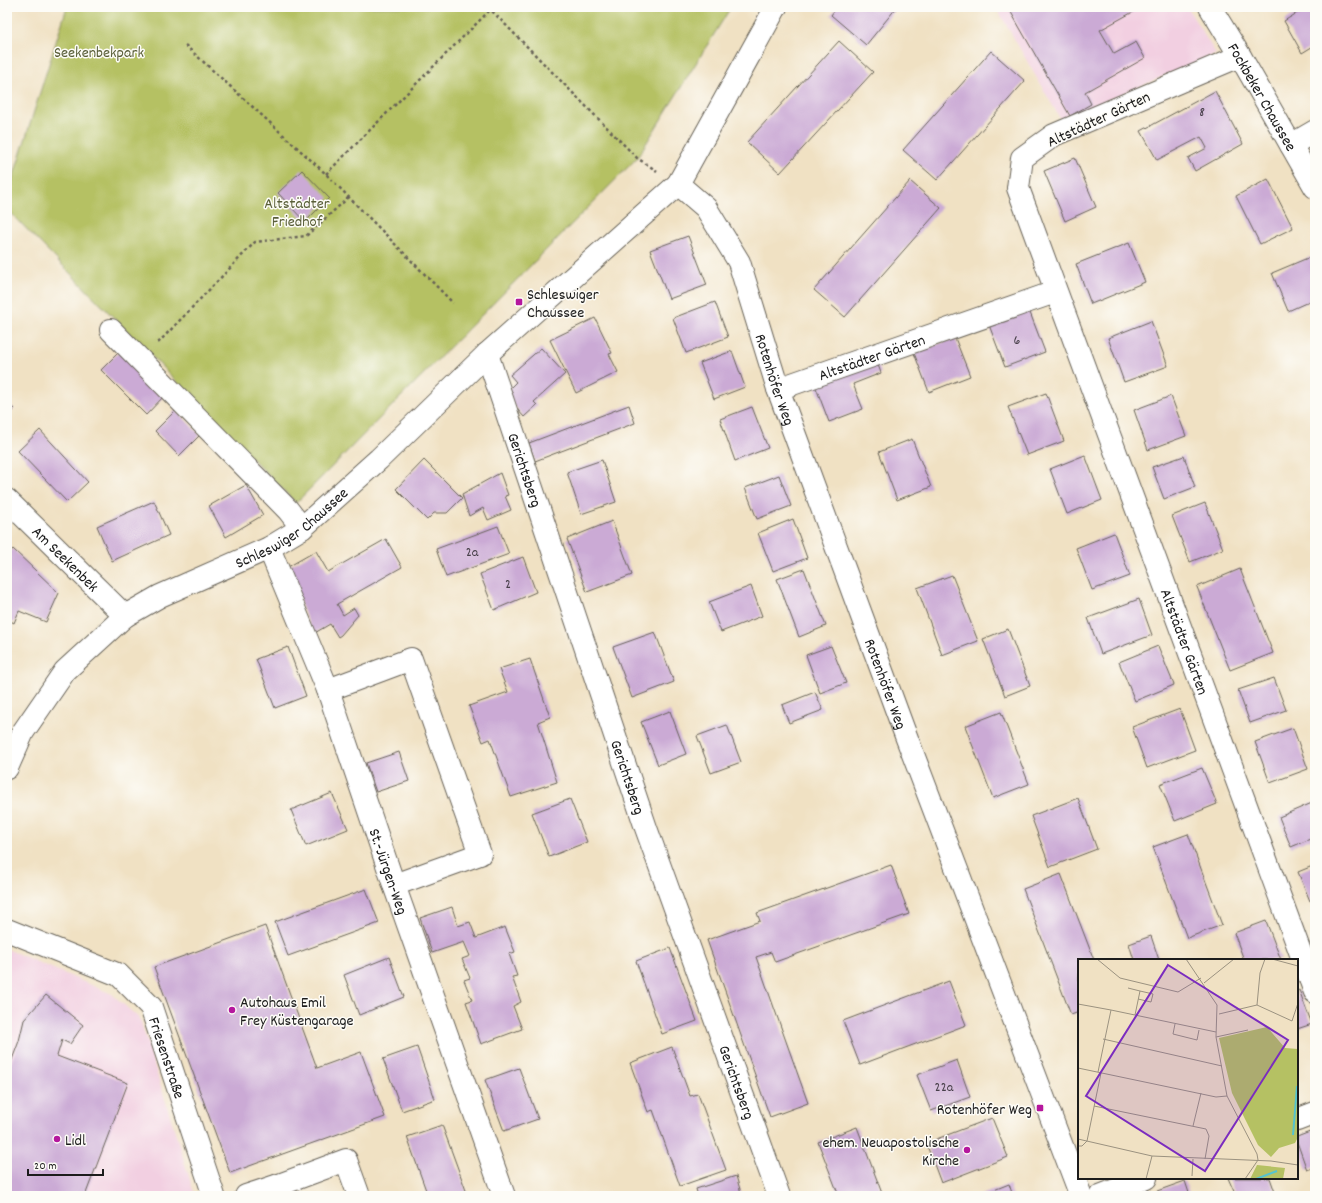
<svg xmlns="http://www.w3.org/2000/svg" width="1322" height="1203" font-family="Dekko,sans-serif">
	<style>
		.built { fill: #f2cfe1 }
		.green { fill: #b5c163; stroke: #686e40 }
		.building { fill: #cbaad5 }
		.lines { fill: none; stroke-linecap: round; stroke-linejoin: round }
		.minor-casing { stroke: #666156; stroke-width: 24 }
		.major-casing { stroke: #666156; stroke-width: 24 }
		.path { stroke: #666156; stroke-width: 2.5; stroke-dasharray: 3 3; stroke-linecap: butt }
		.minor { stroke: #fff; stroke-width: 22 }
		.major { stroke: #fff; stroke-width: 22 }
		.poi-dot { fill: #b5179e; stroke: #fdfcf7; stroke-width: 1.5 }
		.labels { text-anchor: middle; stroke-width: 3; stroke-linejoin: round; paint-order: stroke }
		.number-label { font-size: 14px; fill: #48404a }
		.park-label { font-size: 16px; fill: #595e38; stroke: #fdfcf7 }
		.street-label { font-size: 16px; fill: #1c1c1c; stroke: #fdfcf7 }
		.poi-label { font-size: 16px; fill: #1c1c1c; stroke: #fdfcf7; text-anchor: start }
		.inset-river { fill: none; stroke: #56c3cd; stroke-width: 2 }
		.inset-road { fill: none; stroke: #9b9280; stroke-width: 1 }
		.view { fill: #7b2cbf; fill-opacity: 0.15; stroke: #7b2cbf; stroke-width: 2 }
		.inset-edge { fill: none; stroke: #1c1c1c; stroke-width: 2 }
	</style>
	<rect width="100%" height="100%" fill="#fdfcf7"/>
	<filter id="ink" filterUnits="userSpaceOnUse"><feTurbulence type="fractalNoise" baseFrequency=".025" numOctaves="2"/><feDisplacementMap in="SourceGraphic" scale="8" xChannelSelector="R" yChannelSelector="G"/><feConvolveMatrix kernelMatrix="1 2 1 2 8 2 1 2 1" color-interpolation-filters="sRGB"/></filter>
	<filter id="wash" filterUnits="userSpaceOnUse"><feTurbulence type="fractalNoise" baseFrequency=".012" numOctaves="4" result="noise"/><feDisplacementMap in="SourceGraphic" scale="16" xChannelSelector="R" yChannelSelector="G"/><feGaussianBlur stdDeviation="0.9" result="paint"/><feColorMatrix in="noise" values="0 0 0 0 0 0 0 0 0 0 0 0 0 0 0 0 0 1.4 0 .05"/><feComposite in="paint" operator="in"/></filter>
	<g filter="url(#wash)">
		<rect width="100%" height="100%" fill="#f0e1c3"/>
		<!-- built -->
		<g class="built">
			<path d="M996,7H1187L1216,54L1061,120Z"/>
			<path d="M7,949L112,994L140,1019L195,1196H7Z"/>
		</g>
		<!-- green -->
		<path class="green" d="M67,7H731L637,158L296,503L7,209V197Z"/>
		<g id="blocks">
			<!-- building -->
			<g class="building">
				<path d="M837,7H897L866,45L831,15Z"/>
				<path d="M1008,7H1142L1100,30L1114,54L1136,42L1145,58L1085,92L1091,104L1070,116Z"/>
				<path d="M1307,7H1315V45L1302,53L1284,21Z"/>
				<path d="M839,41L873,72L780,173L747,142Z"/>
				<path d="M991,51L1025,81L937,180L903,150Z"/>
				<path d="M1215,91L1243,144L1195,171L1188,158L1207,148L1201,137L1157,160L1141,131Z"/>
				<path d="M1075,158L1096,207L1065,221L1044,171Z"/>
				<path d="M302,170L329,198L305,222L278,193Z"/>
				<path d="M1268,179L1293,228L1260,244L1236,196Z"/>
				<path d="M910,181L941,208L845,317L814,290Z"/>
				<path d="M688,236L707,285L669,299L650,250Z"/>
				<path d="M1129,243L1145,282L1091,304L1076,264Z"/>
				<path d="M1310,257L1315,267V299L1288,311L1272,273Z"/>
				<path d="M715,302L728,337L686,353L673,318Z"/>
				<path d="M1029,310L1045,352L1005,367L989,325Z"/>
				<path d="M595,318L612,353L609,354L618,372L576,393L550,340Z"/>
				<path d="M1151,321L1168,366L1124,382L1108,338Z"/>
				<path d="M955,338L970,376L929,392L914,353Z"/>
				<path d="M541,348L565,374L534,402L537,405L524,417L504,394L516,382L510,375Z"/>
				<path d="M120,351L165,395L146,415L101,370Z"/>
				<path d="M732,351L745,387L714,399L700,363Z"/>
				<path d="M877,362L881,373L853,384L863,409L829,422L815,385Z"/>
				<path d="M1046,393L1064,441L1027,455L1008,407Z"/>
				<path d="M1171,396L1186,436L1148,450L1134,410Z"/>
				<path d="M7,402L14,409L7,416Z"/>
				<path d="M629,405L635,423L535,461L529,443Z"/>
				<path d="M752,407L768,448L735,461L720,419Z"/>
				<path d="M176,410L200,435L179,456L155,431Z"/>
				<path d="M40,430L88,482L67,502L18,451Z"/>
				<path d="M912,439L931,487L897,500L879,452Z"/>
				<path d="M1085,455L1102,500L1067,514L1050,469Z"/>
				<path d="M1184,456L1195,487L1164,499L1152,467Z"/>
				<path d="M424,460L462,498L447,513H434L427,520L396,489Z"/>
				<path d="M602,460L616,502L581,514L567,472Z"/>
				<path d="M500,473L508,495L505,496L511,510L488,520L483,508L469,516L462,494Z"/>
				<path d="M779,475L791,506L757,519L745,488Z"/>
				<path d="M246,485L263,515L226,537L209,506Z"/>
				<path d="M154,501L169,535L112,561L97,526Z"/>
				<path d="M1205,503L1223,549L1190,562L1172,516Z"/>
				<path d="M793,519L807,558L773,571L758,533Z"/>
				<path d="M612,521L632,575L587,592L567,539Z"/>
				<path d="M498,526L509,554L446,577L436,549Z"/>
				<path d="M1114,533L1130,576L1092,590L1076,548Z"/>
				<path d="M386,539L402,567L337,604L343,615L354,608L358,615L341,635L338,637L330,624L313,634L286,568L316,551L328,572Z"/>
				<path d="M13,549L59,593L46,622L19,611L14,623L7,619V554Z"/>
				<path d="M523,557L536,592L494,610L480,574Z"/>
				<path d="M804,569L826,626L799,637L777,579Z"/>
				<path d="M1240,569L1273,653L1230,670L1197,587Z"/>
				<path d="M952,575L978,641L942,655L917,588Z"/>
				<path d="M751,586L762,616L721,632L709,602Z"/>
				<path d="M1139,599L1152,635L1101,654L1088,618Z"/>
				<path d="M1008,629L1030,686L1005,696L983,639Z"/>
				<path d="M655,632L674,682L632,698L613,647Z"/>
				<path d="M831,646L846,683L820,693L806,655Z"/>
				<path d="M1158,646L1174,685L1135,701L1119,662Z"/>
				<path d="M288,647L306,696L275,708L256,659Z"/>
				<path d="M530,659L550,717L538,722L557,782L511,797L490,739L483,742L469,706L508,692L499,669Z"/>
				<path d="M1274,678L1286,710L1250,723L1238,690Z"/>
				<path d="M815,692L823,710L789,723L782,705Z"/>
				<path d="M1180,709L1195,750L1147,768L1132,727Z"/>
				<path d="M670,711L686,754L658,765L641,722Z"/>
				<path d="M1001,712L1029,784L993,798L965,726Z"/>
				<path d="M727,725L741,762L711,773L697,736Z"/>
				<path d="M1293,728L1308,769L1270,783L1255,742Z"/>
				<path d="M399,752L409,781L376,792L366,763Z"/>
				<path d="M1202,768L1217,804L1175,821L1160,784Z"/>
				<path d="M332,793L348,829L306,846L291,810Z"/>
				<path d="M1078,798L1097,849L1050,867L1031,816Z"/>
				<path d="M570,799L587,842L549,857L532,813Z"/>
				<path d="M1312,803L1315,810V837L1291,847L1279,817Z"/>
				<path d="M1188,834L1222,925L1187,938L1153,847Z"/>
				<path d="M891,865L909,914L775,962L771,952L756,957L808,1103L770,1117L707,940L760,921L757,913Z"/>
				<path d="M1315,865V899L1310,901L1298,872Z"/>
				<path d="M1061,874L1094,960H1079V1012L1071,1015L1023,889Z"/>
				<path d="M366,889L379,923L288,956L275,922Z"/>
				<path d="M452,907L458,926L470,922L476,938L505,927L515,952L509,954L517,976L512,977L521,1002L513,1006L522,1029L481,1044L466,1002L472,1000L464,980L470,978L462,959L470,956L464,942L432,953L420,918Z"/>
				<path d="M1266,921L1281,960H1244L1234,933Z"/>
				<path d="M265,926L317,1068L361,1052L385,1117L230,1173L154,967Z"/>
				<path d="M1151,936L1159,960H1134L1129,944Z"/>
				<path d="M670,948L697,1021L662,1034L636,961Z"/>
				<path d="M389,957L404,997L359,1015L344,975Z"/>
				<path d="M949,981L966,1025L860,1065L843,1021Z"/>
				<path d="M1299,990L1312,1024L1297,1029V991Z"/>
				<path d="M46,995L83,1025L70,1044L62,1040L57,1056L128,1083L85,1196H7V1073L19,1041L24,1020Z"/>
				<path d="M417,1047L435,1099L402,1111L383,1059Z"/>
				<path d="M672,1047L690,1096L698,1094L726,1170L680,1186L653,1110L648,1112L630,1063Z"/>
				<path d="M957,1060L970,1097L931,1111L917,1075Z"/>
				<path d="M519,1068L538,1119L504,1131L485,1080Z"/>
				<path d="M992,1118L1008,1157L941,1183L926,1143Z"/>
				<path d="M442,1125L468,1196H428L407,1137Z"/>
				<path d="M857,1127L883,1196H839L818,1142Z"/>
				<path d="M1315,1130V1167L1307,1170L1297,1142V1137Z"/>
				<path d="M736,1176L742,1196H698L696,1189Z"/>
				<path d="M1228,1178H1270L1276,1195L1236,1196Z"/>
				<path d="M1185,1181L1190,1196H1143Z"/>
				<path d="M1009,1184L1013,1196H979Z"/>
			</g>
		</g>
	</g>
	<g filter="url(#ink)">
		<use href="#blocks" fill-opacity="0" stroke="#666156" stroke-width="1"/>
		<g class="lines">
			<defs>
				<g id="minor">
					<path id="s1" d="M1240,56L1054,135L1022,158L1018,188L1315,992"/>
					<path d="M1291,145L1315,131"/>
					<path id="s2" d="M678,184L706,208L739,262L778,389L903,728L1081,1196"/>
					<path d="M111,330L288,510L302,528"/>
					<path id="s3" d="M487,354L646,828L779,1196"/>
					<path id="s4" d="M778,389L1055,292"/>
					<path id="s5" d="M7,500L125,616"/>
					<path id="s6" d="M269,548L328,690L394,885L504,1196"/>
					<path d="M328,690L411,659L480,854L394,885"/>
					<path id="s7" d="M7,768L23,732L65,671L125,616L160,596L269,548L302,528L379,459L487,354L678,184L776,7"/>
					<path id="s8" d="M7,930L119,975L151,1007L214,1196"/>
					<path d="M1297,1120L1315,1113"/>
					<path d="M246,1196L279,1185"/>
					<path d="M283,1196L279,1185L346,1160L359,1196"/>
					<path d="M1100,1196L1146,1178"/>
				</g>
				<g id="major">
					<path id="s9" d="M1210,7L1240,56L1315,187"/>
				</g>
			</defs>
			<!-- minor casing -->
			<use href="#minor" class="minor-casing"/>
			<!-- major casing -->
			<use href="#major" class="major-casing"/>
			<!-- path -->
			<g class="path">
				<path d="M488,7L637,158L657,171"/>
				<path d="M185,45L326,174L453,303"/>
				<path d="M326,174L493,7"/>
				<path d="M158,343L255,242L306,236L349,197"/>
			</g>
			<!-- minor -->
			<use href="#minor" class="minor"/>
			<!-- major -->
			<use href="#major" class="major"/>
		</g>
	</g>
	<!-- markers -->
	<g class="poi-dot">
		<rect x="515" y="298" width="8" height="8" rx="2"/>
		<circle cx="232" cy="1010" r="4"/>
		<rect x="1036" y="1104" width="8" height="8" rx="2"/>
		<circle cx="57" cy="1139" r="4"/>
		<circle cx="967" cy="1150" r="4"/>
	</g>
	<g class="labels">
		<!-- number labels -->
		<g class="number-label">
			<text x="1202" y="116">8</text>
			<text x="1017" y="344">6</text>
			<text x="472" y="556">2a</text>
			<text x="508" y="588">2</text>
			<text x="944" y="1091">22a</text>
		</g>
		<!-- park labels -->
		<g class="park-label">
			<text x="99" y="57">Seekenbekpark</text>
			<text x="297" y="208">Altstädter<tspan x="297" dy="18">Friedhof</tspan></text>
		</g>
		<!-- street labels -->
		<g class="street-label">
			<text dy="6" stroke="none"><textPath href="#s9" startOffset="104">Fockbeker Chaussee</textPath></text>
			<text transform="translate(1098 118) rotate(-25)" y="6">Altstädter Gärten</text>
			<text dy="6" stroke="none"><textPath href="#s4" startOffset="99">Altstädter Gärten</textPath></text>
			<text dy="6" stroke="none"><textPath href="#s2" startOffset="223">Rotenhöfer Weg</textPath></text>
			<text dy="6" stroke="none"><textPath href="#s3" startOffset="122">Gerichtsberg</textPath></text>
			<text dy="6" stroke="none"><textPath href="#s7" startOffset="384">Schleswiger Chaussee</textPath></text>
			<text dy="6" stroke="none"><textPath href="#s5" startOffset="83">Am Seekenbek</textPath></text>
			<text dy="6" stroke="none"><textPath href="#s1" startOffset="755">Altstädter Gärten</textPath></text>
			<text dy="6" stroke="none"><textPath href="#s2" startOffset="547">Rotenhöfer Weg</textPath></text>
			<text dy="6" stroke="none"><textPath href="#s3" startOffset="446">Gerichtsberg</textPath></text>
			<text dy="6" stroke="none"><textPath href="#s6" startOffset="345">St.-Jürgen-Weg</textPath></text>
			<text dy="6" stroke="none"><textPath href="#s8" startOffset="219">Friesenstraße</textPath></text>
			<text dy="6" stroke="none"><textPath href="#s3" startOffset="770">Gerichtsberg</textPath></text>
		</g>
		<!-- poi labels -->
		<g class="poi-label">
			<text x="527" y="299">Schleswiger<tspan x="527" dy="18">Chaussee</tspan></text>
			<text x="240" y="1007">Autohaus Emil<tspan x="240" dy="18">Frey Küstengarage</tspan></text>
			<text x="1032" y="1114" text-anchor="end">Rotenhöfer Weg</text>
			<text x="65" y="1145">Lidl</text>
			<text x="959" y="1147" text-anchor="end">ehem. Neuapostolische<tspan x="959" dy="18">Kirche</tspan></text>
		</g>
	</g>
	<!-- overview -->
	<g transform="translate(1078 959)">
		<rect width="220" height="220" fill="#f0e1c3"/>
		<path d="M189,68L207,89L220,90V178L217,184L201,189L193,198L180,186L154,134L141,79ZM179,206L207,209L205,220H172Z" fill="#b5c163"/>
		<path class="inset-river" d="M215,176L219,127M178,220L199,212"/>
		<path class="inset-road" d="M19,0L42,19L100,33L123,19M108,0L139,46L138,78L149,137L179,195L180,201L167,220M194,0L220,7M126,24L156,0M50,29L62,32L57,56M60,40L73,43L75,35L62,32M0,45L33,51M179,46L182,14L187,0M141,55L179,46L214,62L220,44M97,65L95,75L119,81L121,71M138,78L170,71M25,80L144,107M0,109L138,138L149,137M20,113L33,51L138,73M16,147L128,170L131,177L127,200M115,167L123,134M0,180L74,197L193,202L220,206M0,187H4L9,182L23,114M114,217L115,200M68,220L74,197"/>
		<path class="view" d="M90,6L210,81L127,212L8,137Z"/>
		<rect width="220" height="220" class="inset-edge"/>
	</g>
	<!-- margin -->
	<rect width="1322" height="1203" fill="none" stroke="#fdfcf7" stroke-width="24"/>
	<!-- scale -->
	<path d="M28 1169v6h75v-6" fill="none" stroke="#1c1c1c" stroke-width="2"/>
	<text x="34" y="1169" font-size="12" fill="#1c1c1c" stroke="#fdfcf7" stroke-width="3" paint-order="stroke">20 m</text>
</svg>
